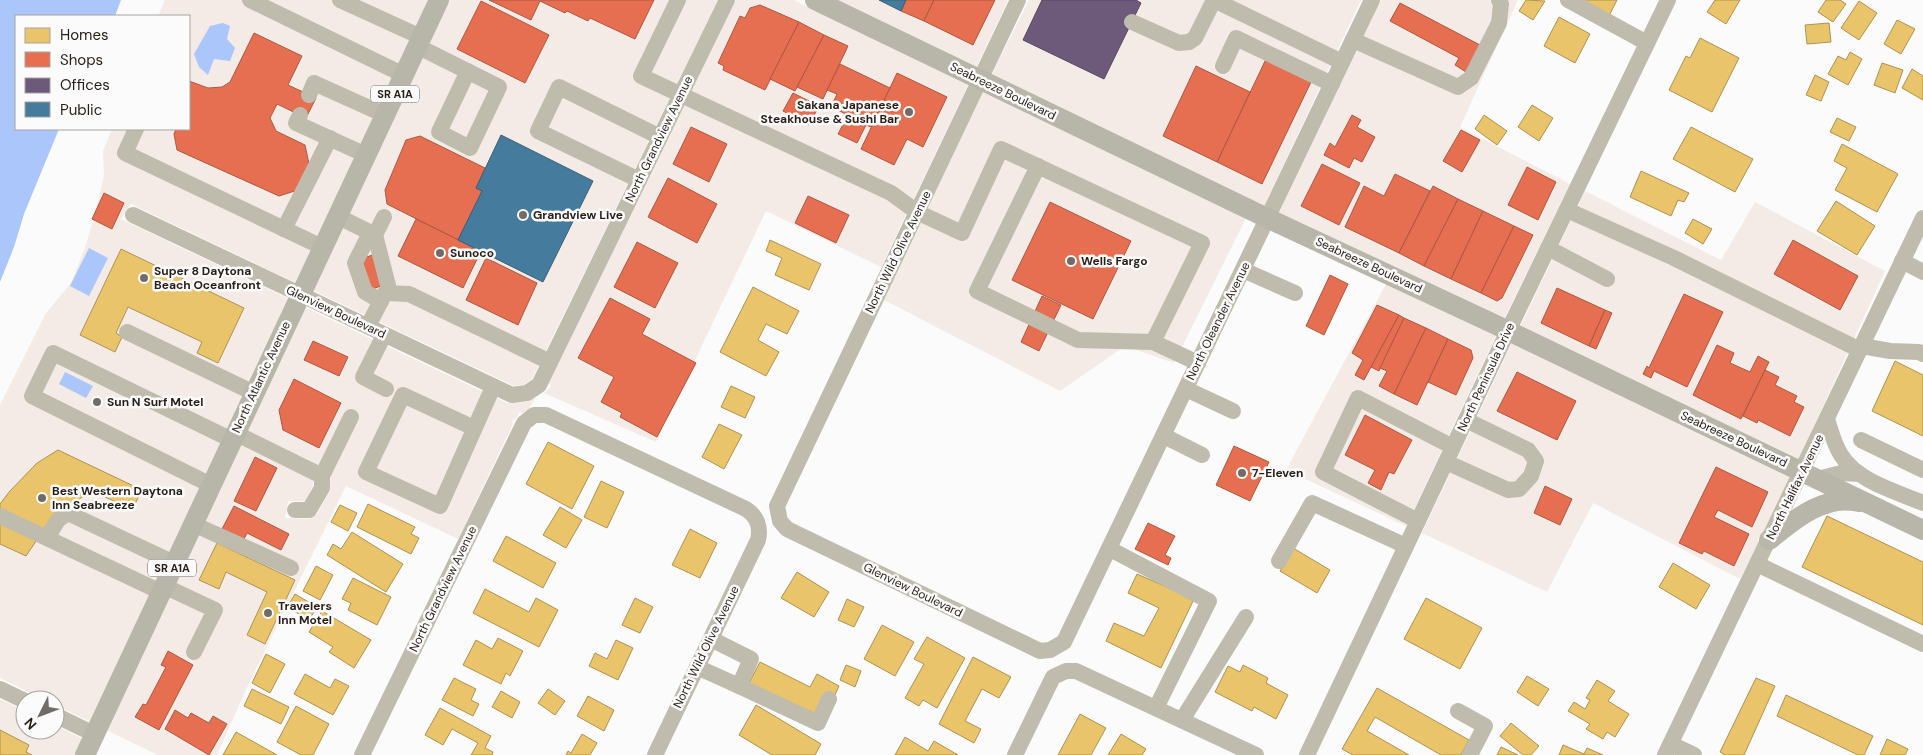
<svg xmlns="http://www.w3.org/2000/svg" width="1923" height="755" font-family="'DM Sans',sans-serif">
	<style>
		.built { fill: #f4ebe7; fill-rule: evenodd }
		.water { fill: #abc6fa }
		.homes { fill: #e9c46a; stroke: #af9252 }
		.shops { fill: #e76f51; stroke: #ae5740 }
		.offices { fill: #6d597a; stroke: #59485d }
		.public { fill: #457b9d; stroke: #3d5f75 }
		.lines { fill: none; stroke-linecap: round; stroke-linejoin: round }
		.minor { stroke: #bfbcad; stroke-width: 16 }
		.major { stroke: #b8b5a9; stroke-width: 20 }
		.poi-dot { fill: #726c68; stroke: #fbfbfb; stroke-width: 2 }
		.labels { text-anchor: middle; stroke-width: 5; stroke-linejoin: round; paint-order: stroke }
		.shield { fill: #fbfbfb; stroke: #68615d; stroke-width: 1 }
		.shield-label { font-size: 11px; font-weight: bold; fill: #291f19 }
		.street-label { font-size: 12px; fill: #291f19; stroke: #fbfbfb }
		.poi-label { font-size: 12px; font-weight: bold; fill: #291f19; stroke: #fbfbfb; text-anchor: start }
	</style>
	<rect width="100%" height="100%" fill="#fbfbfb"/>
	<!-- built -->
	<g class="built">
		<path d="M165,0H430L296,283L131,204L121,219L289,299L91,722L55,705V700H45L0,678V405L46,313L71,283L85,248L94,217L104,176L103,151L112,129H189V16H158Z"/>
		<path d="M448,0H718L532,379L524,385L514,386L312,290Z"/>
		<path d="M736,0H794L968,85L881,267L766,211L656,442L544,393L551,386L549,383Z"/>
		<path d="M836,0H1008L976,68Z"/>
		<path d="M1029,0H1361L1264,206L991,76Z"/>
		<path d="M1381,0H1518L1460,127L1570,184L1504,319L1279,213Z"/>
		<path d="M983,92L1246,218L1174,363L1125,346L1060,391L884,300Z"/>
		<path d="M1585,191L1721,260L1755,202L1885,271L1799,459L1520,327Z"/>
		<path d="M1386,284L1496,336L1406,526L1286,470Z"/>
		<path d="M304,307L507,403L527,402L535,398L529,409L523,413L519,412L517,417L512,421L513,424L458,539L346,486L249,683L217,755H158L106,730ZM331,466L330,491L317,514L308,519L285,518L288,501H305L313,486V468Z"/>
		<path d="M1512,343L1791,476L1762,535L1757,539L1759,542L1740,579L1593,503L1547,592L1422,533Z"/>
		<path d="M0,699L25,711V730H55V725L83,739L75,755H0Z"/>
	</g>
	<!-- water -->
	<g class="water">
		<path d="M0,0H121L115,16H16V129H59L24,214L14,247L0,282Z"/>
		<path d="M223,23L230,26L227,39L235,48L230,61L214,59L208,75L199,67L194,54L210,26Z"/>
		<path d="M89,248L108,258L89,296L70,286Z"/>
		<path d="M65,372L93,386L86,398L59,384Z"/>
	</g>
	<!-- homes -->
	<g class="homes">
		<path d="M1526,0L1545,1L1533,20L1519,11Z"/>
		<path d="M1578,0H1617L1609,16Z"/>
		<path d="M1715,0H1740L1726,24L1707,12Z"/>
		<path d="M1826,0H1840L1846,4L1833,22L1818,12Z"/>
		<path d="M1859,1L1877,13L1859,40L1841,28Z"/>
		<path d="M1559,17L1590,34L1575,63L1544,46Z"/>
		<path d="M1897,20L1915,29L1901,54L1884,44Z"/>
		<path d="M1829,23L1831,42L1807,44L1805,25Z"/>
		<path d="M1700,38L1739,58L1712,112L1669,90L1686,56L1690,58Z"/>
		<path d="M1850,52L1862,59L1848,85L1828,74L1838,56L1846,60Z"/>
		<path d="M1882,63L1903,70L1895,93L1874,85Z"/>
		<path d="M1912,69L1923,76V100L1902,88Z"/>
		<path d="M1815,75L1829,82L1821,101L1806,95Z"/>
		<path d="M1532,105L1553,118L1539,141L1518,127Z"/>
		<path d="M1484,115L1507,131L1497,145L1475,129Z"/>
		<path d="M1837,118L1856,127L1849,141L1830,132Z"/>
		<path d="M1691,127L1753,159L1735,192L1673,159Z"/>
		<path d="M1842,144L1898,174L1877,212L1835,190L1847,168L1834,161Z"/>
		<path d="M1641,171L1689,193L1684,202L1678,200L1671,216L1630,197Z"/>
		<path d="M1836,201L1875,226L1857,255L1817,231Z"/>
		<path d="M1693,219L1712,229L1703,244L1685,233Z"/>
		<path d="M770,240L821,264L809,290L775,275L782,258L766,251Z"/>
		<path d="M121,249L244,308L218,363L197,353L202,342L128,307L116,333L122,337L115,352L80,335Z"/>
		<path d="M753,287L799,311L787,334L766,324L758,340L779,352L766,376L720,352Z"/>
		<path d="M1895,361L1923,375V436L1872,411Z"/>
		<path d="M731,386L755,397L745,418L721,407Z"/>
		<path d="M719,424L742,435L724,469L702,457Z"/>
		<path d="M548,442L594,466L572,509L526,484Z"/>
		<path d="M58,450L142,490L132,510L91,490L47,525L26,556L0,544V504L10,491L37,463Z"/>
		<path d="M601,481L624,492L607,528L584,517Z"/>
		<path d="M368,504L415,527L411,534L419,538L411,554L357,527Z"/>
		<path d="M340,505L357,513L348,531L331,522Z"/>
		<path d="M560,507L582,520L566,548L543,535Z"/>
		<path d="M1827,516L1923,562V625L1802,567Z"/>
		<path d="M690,529L717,543L700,578L672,565Z"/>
		<path d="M352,532L403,564L386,592L327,555L333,544L341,549Z"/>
		<path d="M506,536L556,563L543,588L493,561Z"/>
		<path d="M217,543L295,580L265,644L247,635L267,592L226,572L219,589L199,580Z"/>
		<path d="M1293,548L1330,570L1317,593L1280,571Z"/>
		<path d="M1673,563L1710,585L1696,609L1659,587Z"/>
		<path d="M316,566L333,575L320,600L303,591Z"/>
		<path d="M797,572L829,592L814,617L781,598Z"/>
		<path d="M1137,574L1194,599L1161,668L1106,641L1114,623L1144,636L1159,608L1128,593Z"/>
		<path d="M353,578L391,597L377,625L348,610L351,603L342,599Z"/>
		<path d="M485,589L529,612L536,598L558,610L539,647L473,613Z"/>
		<path d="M295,594L317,607L309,620L287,607Z"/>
		<path d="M635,598L653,607L640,633L622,625Z"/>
		<path d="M1426,598L1482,628L1460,669L1404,639Z"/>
		<path d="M847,599L864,607L854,627L838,620Z"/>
		<path d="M322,611L371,640L354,668L329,652L333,647L309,632Z"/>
		<path d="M882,625L914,642L895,676L864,659Z"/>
		<path d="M927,637L965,658L937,708L923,700L919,706L905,698L924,664L914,659Z"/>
		<path d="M498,638L523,651L510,676L506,673L501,684L463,665L476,640L492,649Z"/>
		<path d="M616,640L633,648L618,680L589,666L595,653L607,659Z"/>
		<path d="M266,654L285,664L270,693L252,683Z"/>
		<path d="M973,657L1011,677L999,698L982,689L965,721L981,729L974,743L939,724Z"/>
		<path d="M760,662L810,687L817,674L839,686L834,697L813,716L749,683Z"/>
		<path d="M846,665L861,671L855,687L840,680Z"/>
		<path d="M1243,665L1268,678L1266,683L1288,695L1276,719L1254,707L1252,711L1215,692L1228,666L1240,672Z"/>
		<path d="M305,674L330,688L335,679L349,686L333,715L294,694Z"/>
		<path d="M1527,676L1549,689L1538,706L1517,692Z"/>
		<path d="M454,678L476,689L471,700L479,704L473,716L442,700Z"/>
		<path d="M1756,678L1775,686L1744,755H1725L1720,752Z"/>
		<path d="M1597,680L1615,691L1608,701L1629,714L1615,737L1607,732L1603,739L1586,729L1590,724L1568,711L1574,702L1585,709L1590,700L1586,698Z"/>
		<path d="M1377,688L1469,740L1461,755H1441L1375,717L1367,731L1409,755H1353L1342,749Z"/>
		<path d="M252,689L289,707L281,724L244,706Z"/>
		<path d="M548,689L565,701L555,715L538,703Z"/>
		<path d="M501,691L520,702L512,718L492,707Z"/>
		<path d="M1786,695L1873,736L1864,755H1858L1777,716Z"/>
		<path d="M588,696L614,710L604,731L577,716Z"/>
		<path d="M756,705L821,744L815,755H772L739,735Z"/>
		<path d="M296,706L329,724L313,755H301L277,742Z"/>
		<path d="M440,708L491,736L485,748L493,752L492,755H471L478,743L452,729L443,745L425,735Z"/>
		<path d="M1080,714L1106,728L1091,755H1058Z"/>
		<path d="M1511,723L1539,746L1531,755H1523L1500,736Z"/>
		<path d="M0,730L29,745L26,752L32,755H0Z"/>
		<path d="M236,732L277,755H223Z"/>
		<path d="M582,734L597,743L590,755H566L568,751L571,753Z"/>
		<path d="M1121,734L1146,749L1142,755H1108Z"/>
		<path d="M905,737L928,751L934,741L958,755H895Z"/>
		<path d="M1887,739L1908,749L1905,755H1880Z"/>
		<path d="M1563,745L1584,754L1587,748L1603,755H1559Z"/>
		<path d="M1501,747L1518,755H1497Z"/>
	</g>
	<!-- shops -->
	<g class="shops">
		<path d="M489,0H654L635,39L590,18L588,21L567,11L565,13L540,1L531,20Z"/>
		<path d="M906,0H934L924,21L901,11Z"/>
		<path d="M934,0H995L973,45L924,21Z"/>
		<path d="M481,1L549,35L525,83L457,49Z"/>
		<path d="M1400,3L1480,45L1466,72L1455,65L1459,58L1390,21Z"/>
		<path d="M760,5L799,22L765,90L723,70L724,66L718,63L740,16L745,18L750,8Z"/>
		<path d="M799,22L824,35L795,91L770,79Z"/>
		<path d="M254,33L302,56L288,85L316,98L306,118L277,104L270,118L276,131L305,145L309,164L298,190L279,196L177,150L174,134L176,129H189V81L208,88L222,87L230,82Z"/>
		<path d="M824,35L848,46L823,99L797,87Z"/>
		<path d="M1266,59L1312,80L1262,184L1217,162Z"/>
		<path d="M840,64L890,88L871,127L866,125L857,143L838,134L848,115L831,107L837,94L827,90Z"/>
		<path d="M1196,66L1250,92L1217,162L1163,136Z"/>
		<path d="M897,73L947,97L923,147L907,139L894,165L861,149Z"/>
		<path d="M793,93L819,106L809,125L783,111Z"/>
		<path d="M1352,115L1361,120L1357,127L1375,137L1362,162L1354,158L1349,168L1324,155L1330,143L1335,147Z"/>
		<path d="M691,127L727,144L709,182L673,164Z"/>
		<path d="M1461,130L1480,140L1462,172L1443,161Z"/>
		<path d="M420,136L485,168L476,188L482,191L458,240L387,204L385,190L406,140Z"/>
		<path d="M1322,164L1360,183L1339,225L1301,206Z"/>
		<path d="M1527,167L1556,182L1538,220L1508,205Z"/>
		<path d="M1395,174L1430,191L1399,253L1345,227L1364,186L1384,196Z"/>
		<path d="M668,178L717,204L697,243L648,217Z"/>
		<path d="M1433,186L1458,199L1424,266L1399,253Z"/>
		<path d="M104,193L124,203L112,229L92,219Z"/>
		<path d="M808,196L849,215L836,243L795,223Z"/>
		<path d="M1458,199L1483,211L1451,279L1424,266Z"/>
		<path d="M1050,202L1131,241L1093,319L1012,280Z"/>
		<path d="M1483,211L1514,226L1481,293L1451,279Z"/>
		<path d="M416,219L481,251L463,288L398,256Z"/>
		<path d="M1514,226L1533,235L1502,298L1497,301L1481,293Z"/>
		<path d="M1793,240L1858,276L1840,310L1774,274Z"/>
		<path d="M637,242L678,263L655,308L614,287Z"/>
		<path d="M375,254L386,284L370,290L359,260Z"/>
		<path d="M486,258L537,283L518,325L466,300Z"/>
		<path d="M1330,275L1348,284L1324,335L1306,326Z"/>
		<path d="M1557,288L1605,310L1589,346L1541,323Z"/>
		<path d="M1684,294L1723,312L1687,387L1654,371L1651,378L1643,374L1647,366L1649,368Z"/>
		<path d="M1042,296L1061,305L1039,351L1021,342Z"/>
		<path d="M610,298L650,319L642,334L696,363L657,437L620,417L622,413L601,402L614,377L578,358Z"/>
		<path d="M1377,305L1399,315L1364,380L1355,375L1363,360L1352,353Z"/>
		<path d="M1605,310L1612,313L1596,349L1589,346Z"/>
		<path d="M1399,315L1404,318L1379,371L1371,367Z"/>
		<path d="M1404,318L1426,328L1394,394L1379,386L1387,371L1380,368Z"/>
		<path d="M1426,328L1448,339L1417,405L1394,394Z"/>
		<path d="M1448,339L1471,350L1473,358L1456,395L1428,382Z"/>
		<path d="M313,341L348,357L339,376L304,360Z"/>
		<path d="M1717,345L1734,353L1730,363L1750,372L1758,356L1769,362L1741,419L1693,395Z"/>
		<path d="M1765,370L1779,377L1775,385L1797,396L1794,402L1804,407L1790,436L1758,420L1757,423L1743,416Z"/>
		<path d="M1517,372L1576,401L1557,440L1497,411Z"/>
		<path d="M294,379L341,403L319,448L283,430L279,410Z"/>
		<path d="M1365,415L1412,440L1394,474L1389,472L1381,490L1368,483L1375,470L1345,455Z"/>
		<path d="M1234,446L1269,462L1250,501L1216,485Z"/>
		<path d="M255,457L277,468L256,511L234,501Z"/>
		<path d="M1716,467L1768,492L1752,527L1718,510L1714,517L1749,534L1734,566L1704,551L1702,554L1679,543Z"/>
		<path d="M1545,486L1572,499L1560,525L1534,513Z"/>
		<path d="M234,506L289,534L281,550L247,533L244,539L222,529Z"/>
		<path d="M1148,523L1175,536L1165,555L1171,558L1168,565L1135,549Z"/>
		<path d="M168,651L193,665L159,730L135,717L143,704L146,705L166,667L161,665Z"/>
		<path d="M175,710L188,718L191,713L209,723L213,716L227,724L209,755L165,729Z"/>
	</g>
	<!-- offices -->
	<path class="offices" d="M1042,0H1136L1141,3L1104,79L1023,40Z"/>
	<!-- public -->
	<g class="public">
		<path d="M879,0H906L901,11Z"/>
		<path d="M501,135L593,181L543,282L458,240L482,191L476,188Z"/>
	</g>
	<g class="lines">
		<!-- minor -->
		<g class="minor">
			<path d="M250,0L404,75"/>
			<path d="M340,0L421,37"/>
			<path d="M678,0L641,76L891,193L917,212L962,233L1001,149L1202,243L1153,342L1198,363"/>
			<path d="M1018,0L777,506L780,521L787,529L1040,651L1050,650L1064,642L1372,0"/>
			<path d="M1214,0L1342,62"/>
			<path d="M1568,0L1647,43"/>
			<path d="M1132,22L1179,43L1189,42L1195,38L1214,0"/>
			<path d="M1353,40L1458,87L1471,78L1499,23L1501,4L1499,0"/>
			<path d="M417,46L499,87L470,148L439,132L468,71"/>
			<path d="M1223,66L1236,38L1332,84"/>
			<path d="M309,95L314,83L385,115"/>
			<path d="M300,115L296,123L366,155"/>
			<path d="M136,129L125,153L322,247"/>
			<path d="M1038,166L977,291L1078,340L1153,342"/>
			<path d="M639,180L538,131L559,87L660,137"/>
			<path d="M1567,210L1674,258L1860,350"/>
			<path d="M133,215L512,395L527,393L539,385L727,0"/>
			<path d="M337,216L375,235L390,293"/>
			<path d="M284,229L330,138"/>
			<path d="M370,233L355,263L365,292L381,301"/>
			<path d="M375,235L384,217"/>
			<path d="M1548,248L1607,279"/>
			<path d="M1902,261L1923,272"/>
			<path d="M1243,270L1295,293"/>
			<path d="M368,326L385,293L409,294L550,362"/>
			<path d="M127,332L254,393"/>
			<path d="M384,335L363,377L386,389"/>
			<path d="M1862,346L1890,351L1919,352L1923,354"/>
			<path d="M1186,389L1233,411"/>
			<path d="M1827,419C1831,431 1834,444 1841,455C1858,482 1895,491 1923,503"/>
			<path d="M474,428L403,395L366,472L440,506L493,387"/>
			<path d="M235,433L322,476L351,417"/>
			<path d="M1164,436L1202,455"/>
			<path d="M1861,440L1923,470"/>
			<path d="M1446,462L1508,490L1519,489L1531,476L1536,461L1528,450L1466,420"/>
			<path d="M1818,479L1841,473L1860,474"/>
			<path d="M211,485L32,396L53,353L232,440"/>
			<path d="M295,510H309L322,488V476"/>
			<path d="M0,516L161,592"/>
			<path d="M1418,521L1323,472L1358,398L1453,447"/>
			<path d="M193,524L291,568"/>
			<path d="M47,538L58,520L68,513L174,563"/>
			<path d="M1110,549L1209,601L1156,708"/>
			<path d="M1279,561L1312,503L1406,546"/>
			<path d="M1757,564L1923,644"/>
			<path d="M164,586L215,610L194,652"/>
			<path d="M697,667L739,686L751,659L711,639"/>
			<path d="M739,686L818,723L829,699"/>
			<path d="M0,689L25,701"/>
			<path d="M1458,711L1485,726L1470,755"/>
			<path d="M55,715L94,734"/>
			<path d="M1182,720L1246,617"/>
			<path d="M1671,744L1694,755"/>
			<path d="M362,755L524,423L534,415H546L746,509C757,516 761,528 758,540L655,755"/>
			<path d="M1015,755L1053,677L1066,671H1076L1256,755"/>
			<path d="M1307,755L1508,331L1668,0"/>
			<path d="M1665,755L1923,218"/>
		</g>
		<!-- major -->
		<g class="major">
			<path d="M815,0L1267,218L1494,324L1923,530"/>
			<path d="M1769,540C1790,524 1809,506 1837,501C1844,500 1853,501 1860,502"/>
			<path d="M85,755L439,0"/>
		</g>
	</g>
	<!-- markers -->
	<g class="poi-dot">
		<circle cx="909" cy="112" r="5"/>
		<circle cx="523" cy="215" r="5"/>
		<circle cx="440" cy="253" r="5"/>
		<circle cx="1071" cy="261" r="5"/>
		<circle cx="144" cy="278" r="5"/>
		<circle cx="97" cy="402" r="5"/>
		<circle cx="1242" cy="473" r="5"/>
		<circle cx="42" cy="498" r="5"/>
		<circle cx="268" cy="613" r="5"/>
	</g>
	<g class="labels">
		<!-- shield labels -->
		<g class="shield">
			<rect x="371" y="85.5" width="48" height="17" rx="4"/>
			<rect x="148" y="559.5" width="48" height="17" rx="4"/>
		</g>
		<g class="shield-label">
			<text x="395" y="98">SR A1A</text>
			<text x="172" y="572">SR A1A</text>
		</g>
		<!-- street labels -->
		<g class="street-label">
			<text transform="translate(1003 91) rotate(26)" y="4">Seabreeze Boulevard</text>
			<text transform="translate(659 139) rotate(-64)" y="4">North Grandview Avenue</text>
			<text transform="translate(898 252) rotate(-64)" y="4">North Wild Olive Avenue</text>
			<text transform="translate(1369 265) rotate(25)" y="4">Seabreeze Boulevard</text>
			<text transform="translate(336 312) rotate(25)" y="4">Glenview Boulevard</text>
			<text transform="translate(1218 321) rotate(-64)" y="4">North Oleander Avenue</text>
			<text transform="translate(261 377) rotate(-65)" y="4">North Atlantic Avenue</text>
			<text transform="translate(1486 377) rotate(-65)" y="4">North Peninsula Drive</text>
			<text transform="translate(1734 439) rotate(25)" y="4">Seabreeze Boulevard</text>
			<text transform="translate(1795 487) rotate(-64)" y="4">North Halifax Avenue</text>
			<text transform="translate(443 589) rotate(-64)" y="4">North Grandview Avenue</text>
			<text transform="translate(913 590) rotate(26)" y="4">Glenview Boulevard</text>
			<text transform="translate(706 647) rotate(-64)" y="4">North Wild Olive Avenue</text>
		</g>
		<!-- poi labels -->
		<g class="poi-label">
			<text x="899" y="109" text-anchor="end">Sakana Japanese<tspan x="899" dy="14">Steakhouse &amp; Sushi Bar</tspan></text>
			<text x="533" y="219">Grandview Live</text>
			<text x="450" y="257">Sunoco</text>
			<text x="1081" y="265">Wells Fargo</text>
			<text x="154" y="275">Super 8 Daytona<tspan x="154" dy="14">Beach Oceanfront</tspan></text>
			<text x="107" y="406">Sun N Surf Motel</text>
			<text x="1252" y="477">7-Eleven</text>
			<text x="52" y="495">Best Western Daytona<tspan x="52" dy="14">Inn Seabreeze</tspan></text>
			<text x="278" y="610">Travelers<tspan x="278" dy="14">Inn Motel</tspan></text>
		</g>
	</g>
	<!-- legend -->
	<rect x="15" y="15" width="175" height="115" fill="#fbfbfb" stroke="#a7a3a1"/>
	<rect x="25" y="28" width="25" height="15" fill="#e9c46a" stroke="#a7a3a1"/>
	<text x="60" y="40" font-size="15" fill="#291f19">Homes</text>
	<rect x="25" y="52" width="25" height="15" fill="#e76f51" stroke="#a7a3a1"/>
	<text x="60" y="65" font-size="15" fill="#291f19">Shops</text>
	<rect x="25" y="78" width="25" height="15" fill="#6d597a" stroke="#a7a3a1"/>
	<text x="60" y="90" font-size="15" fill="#291f19">Offices</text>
	<rect x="25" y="102" width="25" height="15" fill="#457b9d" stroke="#a7a3a1"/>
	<text x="60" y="115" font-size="15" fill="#291f19">Public</text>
	<!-- north arrow -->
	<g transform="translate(40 715) rotate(228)"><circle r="24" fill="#fbfbfb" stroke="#a7a3a1"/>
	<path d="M0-4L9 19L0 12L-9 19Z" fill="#726c68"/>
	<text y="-8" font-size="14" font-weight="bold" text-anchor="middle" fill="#291f19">N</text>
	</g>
</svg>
